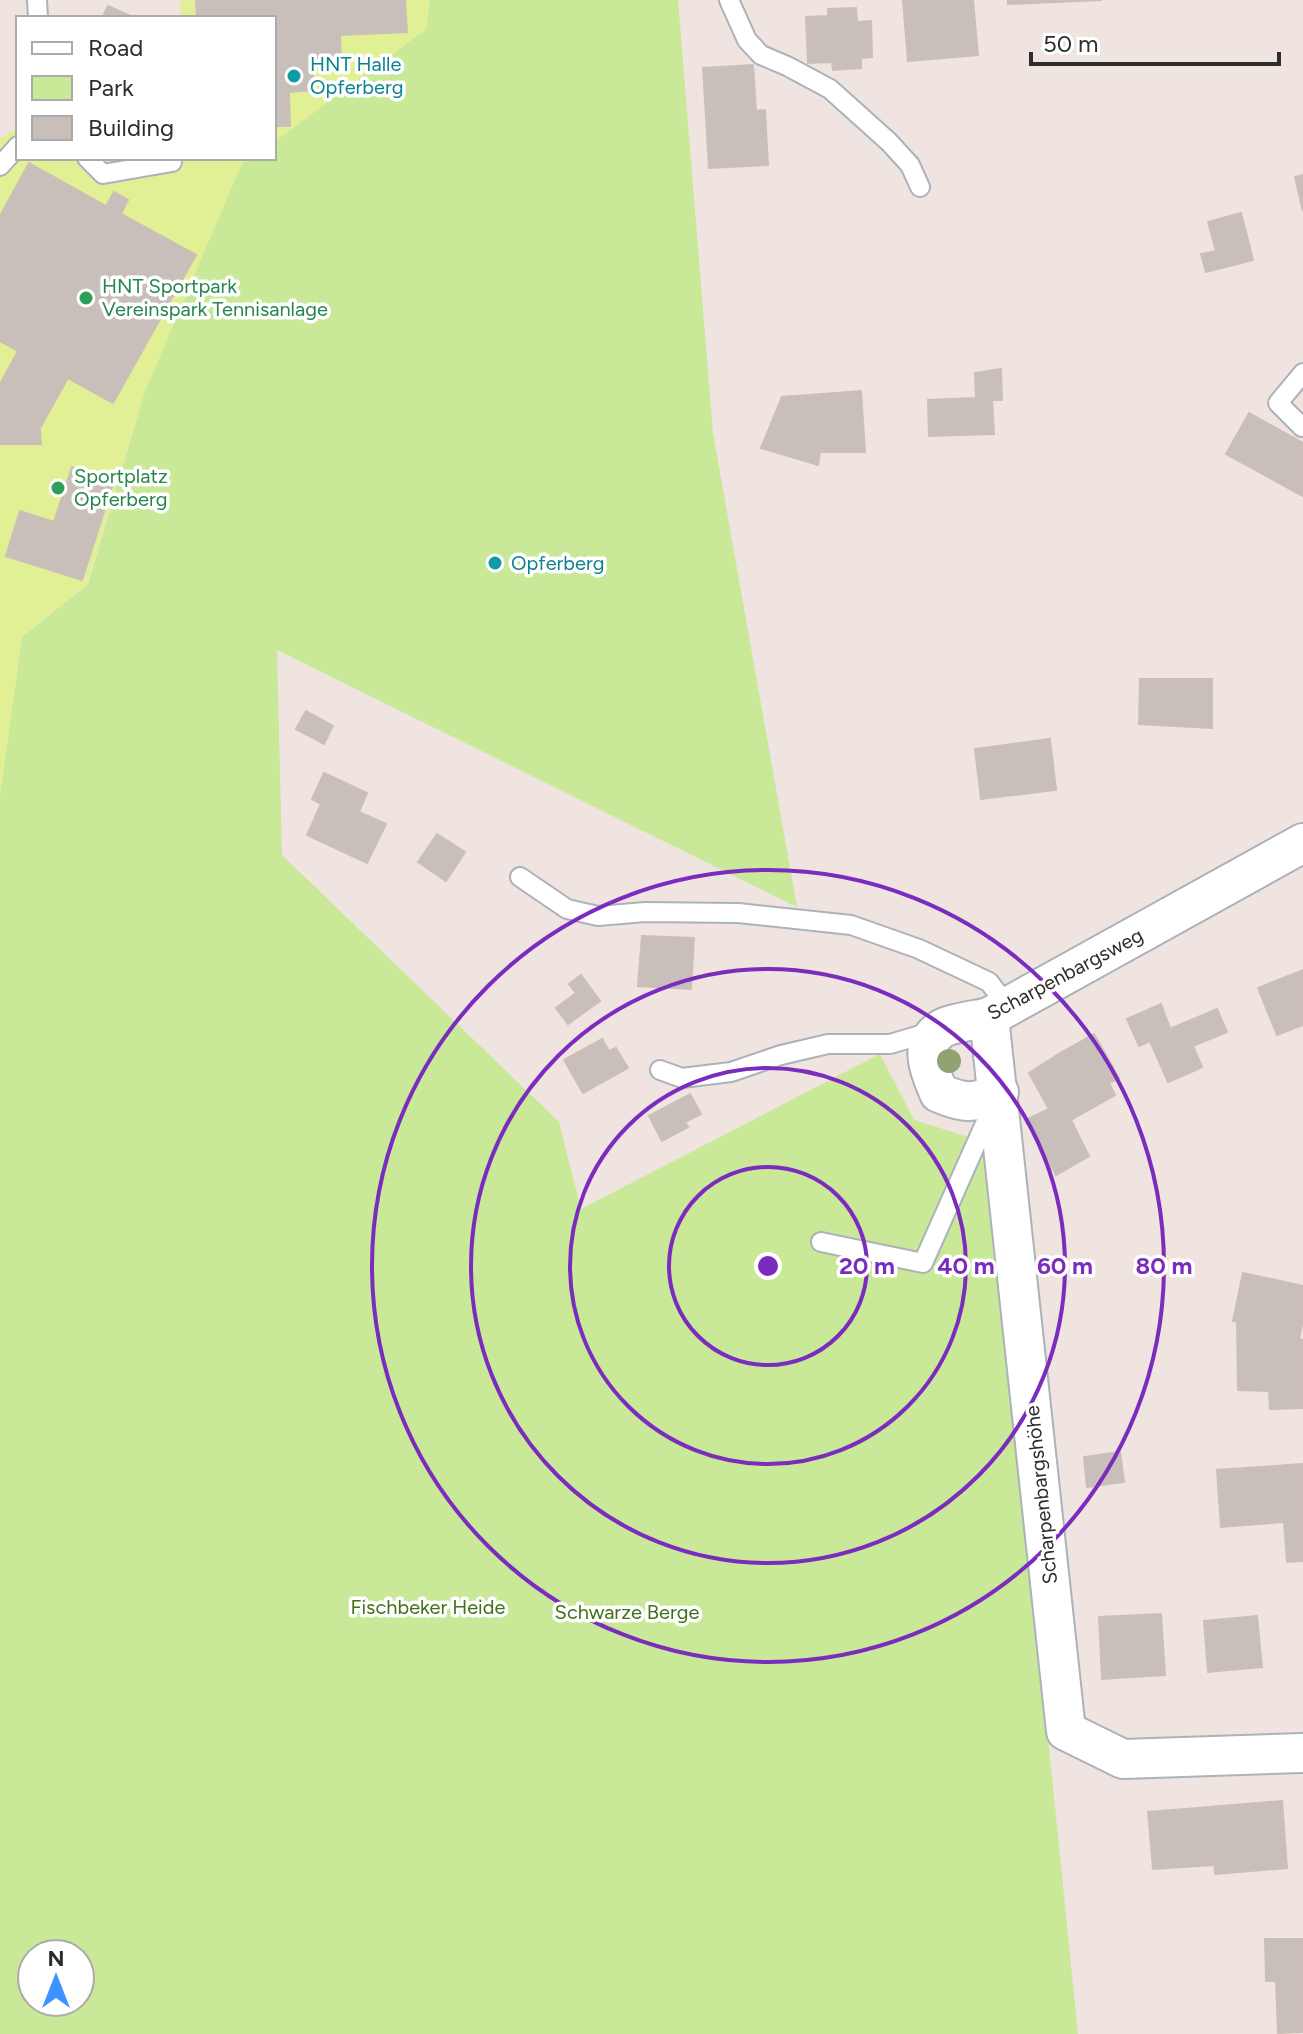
<svg xmlns="http://www.w3.org/2000/svg" width="1303" height="2034" font-family="Figtree,sans-serif">
	<style>
		.green { fill: #c9e898; fill-rule: evenodd }
		.pitch { fill: #e1f094 }
		.building { fill: #c8bfba; stroke: #cbbfb8; stroke-width: 2 }
		.lines { fill: none; stroke-linecap: round; stroke-linejoin: round }
		.lane-casing { stroke: #acb2ba; stroke-width: 22 }
		.street-casing { stroke: #acb2ba; stroke-width: 42 }
		.lane { stroke: #fff; stroke-width: 18 }
		.street { stroke: #fff; stroke-width: 38 }
		.tree { fill: #8fa471 }
		.ring { fill: none; stroke: #7b2cbf; stroke-width: 4 }
		.culture-dot { fill: #0f9aa8; stroke: #fff; stroke-width: 3 }
		.leisure-dot { fill: #2e9e5b; stroke: #fff; stroke-width: 3 }
		.labels { text-anchor: middle; stroke-width: 7; stroke-linejoin: round; paint-order: stroke }
		.culture-label { font-size: 20px; fill: #0d838f; stroke: #fff; text-anchor: start }
		.leisure-label { font-size: 20px; fill: #27864d; stroke: #fff; text-anchor: start }
		.street-label { font-size: 20px; fill: #2d2d2d; stroke: #fff }
		.park-label { font-size: 20px; fill: #417017; stroke: #fff }
		.centre { fill: #7b2cbf; stroke: #fff; stroke-width: 4 }
		.ring-label { font-size: 24px; text-anchor: middle; font-weight: bold; fill: #7b2cbf; stroke: #fff; stroke-width: 7; stroke-linejoin: round; paint-order: stroke }
	</style>
	<rect width="100%" height="100%" fill="#efe4df"/>
	<!-- green -->
	<path class="green" d="M430,0H678L713,433L797,907L277,650L282,855L559,1122L581,1209L880,1054L914,1120L988,1143L1078,2034H0V795L22,637L88,584L145,391L242,163L250,158H274V142L426,29ZM32,1954H80V2002H32Z"/>
	<!-- pitch -->
	<g class="pitch">
		<path d="M180,0H430L426,29L274,142V18H181Z"/>
		<path d="M18,127V158H250L242,163L145,391L87,584L22,637L0,795V139Z"/>
	</g>
	<!-- building -->
	<g class="building">
		<path d="M196,0H405L407,32L340,35L341,60L312,61L314,90L289,92L290,126H274V18H197Z"/>
		<path d="M903,0H973L978,55L908,61Z"/>
		<path d="M1008,0H1102L1008,4Z"/>
		<path d="M108,6L135,18H102Z"/>
		<path d="M856,8L857,22L871,21L872,57L861,58V68L833,70L832,62L808,63L806,17L828,16V9Z"/>
		<path d="M753,65L756,111L765,110L768,165L709,168L703,68Z"/>
		<path d="M29,163L106,206L114,192L128,200L121,214L196,255L113,403L0,341V216Z"/>
		<path d="M1303,175V211L1295,177Z"/>
		<path d="M1241,213L1253,260L1206,272L1201,254L1216,251L1208,222Z"/>
		<path d="M18,351L68,378L40,428L41,444H0V384Z"/>
		<path d="M1001,369L1002,400H992L994,434L929,436L928,400L976,398L975,373Z"/>
		<path d="M861,391L865,452H820L818,465L761,448L782,397Z"/>
		<path d="M1249,413L1303,443V496L1226,454Z"/>
		<path d="M72,467L114,481L82,580L6,556L20,511L54,522Z"/>
		<path d="M1140,679H1212V728L1139,724Z"/>
		<path d="M306,711L333,726L324,744L296,729Z"/>
		<path d="M1050,739L1056,790L981,799L975,749Z"/>
		<path d="M324,773L367,793L359,812L386,824L367,863L307,835L321,804L312,799Z"/>
		<path d="M437,834L465,852L446,881L418,862Z"/>
		<path d="M642,936L694,938L691,989L638,986Z"/>
		<path d="M1303,970V998L1293,974Z"/>
		<path d="M1293,974L1303,998V1025L1277,1035L1258,988Z"/>
		<path d="M581,975L600,1001L568,1024L556,1008L576,993L569,984Z"/>
		<path d="M1161,1004L1187,1074L1168,1082L1150,1041L1139,1046L1127,1019Z"/>
		<path d="M1217,1009L1227,1032L1193,1046L1202,1067L1187,1074L1172,1028Z"/>
		<path d="M1094,1034L1119,1078L1109,1083L1115,1095L1094,1107L1062,1052Z"/>
		<path d="M602,1039L609,1051L616,1048L628,1068L583,1093L564,1060Z"/>
		<path d="M1062,1052L1094,1107L1071,1120L1089,1156L1056,1175L1026,1120L1049,1109L1029,1073Z"/>
		<path d="M690,1094L701,1114L685,1122L688,1127L662,1141L649,1116Z"/>
		<path d="M1243,1273L1303,1286V1321L1299,1339L1303,1340V1408L1270,1409L1269,1391L1238,1390L1237,1322L1233,1321Z"/>
		<path d="M1120,1452L1124,1482L1087,1487L1084,1457Z"/>
		<path d="M1303,1464V1561L1287,1562L1284,1522L1221,1527L1217,1470Z"/>
		<path d="M1161,1614L1165,1675L1102,1679L1099,1617Z"/>
		<path d="M1257,1616L1262,1667L1208,1672L1204,1621Z"/>
		<path d="M1282,1801L1287,1868L1215,1874L1210,1807Z"/>
		<path d="M1210,1807L1214,1865L1153,1869L1148,1812Z"/>
		<path d="M1265,1939H1303V2032L1278,2033L1276,1981H1266Z"/>
	</g>
	<g class="lines">
		<defs>
			<g id="lane">
				<path d="M37,0L38,18"/>
				<path d="M729,0L747,40L761,55L787,66L830,89L889,142L910,165L920,187"/>
				<path d="M87,158L103,174L172,162"/>
				<path d="M0,166L18,146"/>
				<path d="M1302,427L1278,403L1303,373"/>
				<path d="M520,877L567,909L598,916L645,912L738,913L851,925L919,949L989,982L1008,1007"/>
				<path d="M660,1070L682,1078L731,1072L781,1055L828,1044H890L934,1031"/>
				<path d="M821,1242L923,1263L992,1108"/>
			</g>
			<g id="street">
				<path d="M989,1017L1066,1731L1123,1759L1303,1753"/>
				<path d="M999,1092C975,1104 965,1104 939,1093C931,1074 917,1046 940,1030C949,1023 978,1020 989,1017L1303,843"/>
			</g>
		</defs>
		<!-- lane casing -->
		<use href="#lane" class="lane-casing"/>
		<!-- street casing -->
		<use href="#street" class="street-casing"/>
		<!-- lane -->
		<use href="#lane" class="lane"/>
		<!-- street -->
		<use href="#street" class="street"/>
	</g>
	<!-- trees -->
	<circle class="tree" cx="949" cy="1061" r="12"/>
	<!-- distance rings -->
	<g class="ring">
		<circle cx="768" cy="1266" r="99"/>
		<circle cx="768" cy="1266" r="198"/>
		<circle cx="768" cy="1266" r="297"/>
		<circle cx="768" cy="1266" r="396"/>
	</g>
	<!-- markers -->
	<g class="culture-dot">
		<circle cx="294" cy="76" r="8"/>
		<circle cx="495" cy="563" r="8"/>
	</g>
	<g class="leisure-dot">
		<circle cx="86" cy="298" r="8"/>
		<circle cx="58" cy="488" r="8"/>
	</g>
	<g class="labels">
		<!-- culture labels -->
		<g class="culture-label">
			<text x="310" y="71">HNT Halle<tspan x="310" dy="23">Opferberg</tspan></text>
			<text x="511" y="570">Opferberg</text>
		</g>
		<!-- leisure labels -->
		<g class="leisure-label">
			<text x="102" y="293">HNT Sportpark<tspan x="102" dy="23">Vereinspark Tennisanlage</tspan></text>
			<text x="74" y="483">Sportplatz<tspan x="74" dy="23">Opferberg</tspan></text>
		</g>
		<!-- street labels -->
		<g class="street-label">
			<text transform="translate(1065 974) rotate(-28)" y="7">Scharpenbargsweg</text>
			<text transform="translate(1041 1495) rotate(-96)" y="7">Scharpenbargshöhe</text>
		</g>
		<!-- park labels -->
		<g class="park-label">
			<text x="428" y="1614">Fischbeker Heide</text>
			<text x="627" y="1619">Schwarze Berge</text>
		</g>
	</g>
	<circle cx="768" cy="1266" r="12" class="centre"/>
	<g class="ring-label">
		<text x="867" y="1274">20 m</text>
		<text x="966" y="1274">40 m</text>
		<text x="1065" y="1274">60 m</text>
		<text x="1164" y="1274">80 m</text>
	</g>
	<!-- legend -->
	<rect x="16" y="16" width="260" height="144" fill="#ffffff" stroke="#ababab" stroke-width="2"/>
	<rect x="32" y="42" width="40" height="12" fill="#ffffff" stroke="#ababab" stroke-width="2"/>
	<text x="88" y="56" font-size="24" fill="#2d2d2d">Road</text>
	<rect x="32" y="76" width="40" height="24" fill="#c9e898" stroke="#ababab" stroke-width="2"/>
	<text x="88" y="96" font-size="24" fill="#2d2d2d">Park</text>
	<rect x="32" y="116" width="40" height="24" fill="#c8bfba" stroke="#ababab" stroke-width="2"/>
	<text x="88" y="136" font-size="24" fill="#2d2d2d">Building</text>
	<!-- north arrow -->
	<g transform="translate(56 1978)"><circle r="38" fill="#ffffff" stroke="#ababab" stroke-width="2"/>
	<path d="M0-6L14 30L0 20L-14 30Z" fill="#3b94ff"/>
	<text y="-12" font-size="22" font-weight="bold" text-anchor="middle" fill="#2d2d2d">N</text>
	</g>
	<!-- scale -->
	<path d="M1031 52v12h248v-12" fill="none" stroke="#2d2d2d" stroke-width="4"/>
	<text x="1043" y="52" font-size="24" fill="#2d2d2d" stroke="#ffffff" stroke-width="6" paint-order="stroke">50 m</text>
</svg>
